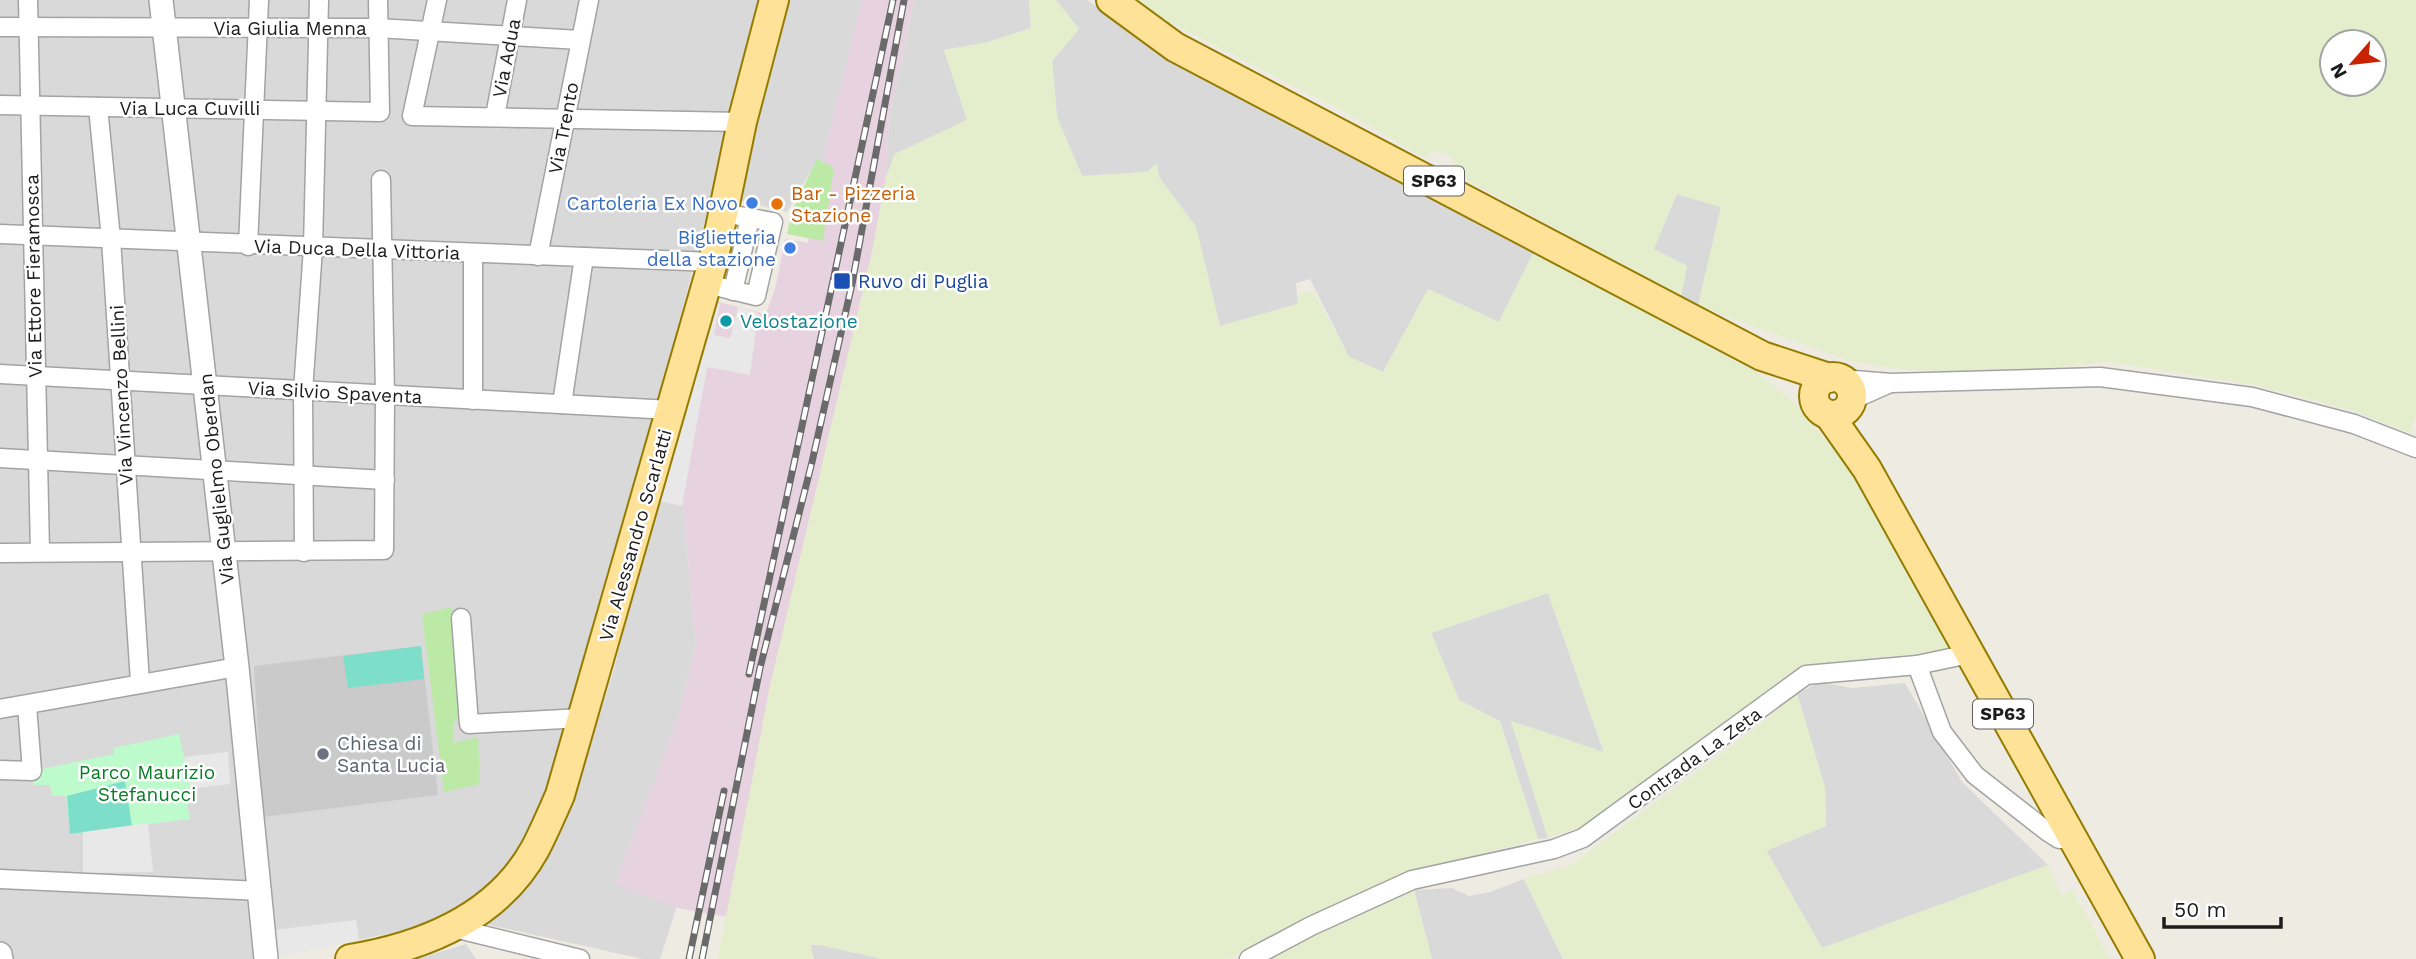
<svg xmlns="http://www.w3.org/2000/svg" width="2416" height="959" font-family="'Work Sans',sans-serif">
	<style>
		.residential { fill: #dad9d9 }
		.industrial { fill: #e7d3e0 }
		.religious { fill: #cacaca }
		.farmland { fill: #e5eecc; fill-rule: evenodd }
		.grass { fill: #bceaa6 }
		.park { fill: #bdfacc }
		.pitch { fill: #7ddfca }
		.parking { fill: #e8e8e8 }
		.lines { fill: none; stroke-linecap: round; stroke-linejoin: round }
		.minor-casing { stroke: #a3a3a3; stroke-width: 21 }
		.tertiary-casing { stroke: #a3a3a3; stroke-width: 26 }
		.primary-casing { stroke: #957c00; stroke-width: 32 }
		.minor { stroke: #fff; stroke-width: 18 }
		.tertiary { stroke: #fff; stroke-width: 23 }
		.primary { stroke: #fde297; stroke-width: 28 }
		.rail-casing { stroke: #6a6a6a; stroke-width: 7 }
		.rail { stroke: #fff; stroke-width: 4.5; stroke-dasharray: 13; stroke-linecap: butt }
		.shop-dot { fill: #3f7fe0; stroke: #fff; stroke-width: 2.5 }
		.food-dot { fill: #e8710a; stroke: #fff; stroke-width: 2.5 }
		.transit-dot { fill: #1a4fb4; stroke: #fff; stroke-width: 2.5 }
		.culture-dot { fill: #0f9aa8; stroke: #fff; stroke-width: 2.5 }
		.worship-dot { fill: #6b7280; stroke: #fff; stroke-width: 2.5 }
		.labels { text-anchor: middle; stroke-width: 5; stroke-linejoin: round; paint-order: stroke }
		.shield { fill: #fff; stroke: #606060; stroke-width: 2 }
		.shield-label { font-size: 18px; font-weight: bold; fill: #1c1c1c }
		.street-label { font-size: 19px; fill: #1c1c1c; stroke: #fff }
		.food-label { font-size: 19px; fill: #c56008; stroke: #fff; text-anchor: start }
		.shop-label { font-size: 19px; fill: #366cbe; stroke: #fff; text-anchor: end }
		.transit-label { font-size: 19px; fill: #164399; stroke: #fff; text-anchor: start }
		.culture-label { font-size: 19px; fill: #0d838f; stroke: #fff; text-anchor: start }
		.worship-label { font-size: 19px; fill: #5b616d; stroke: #fff; text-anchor: start }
		.park-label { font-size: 19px; fill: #097c26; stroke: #fff }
	</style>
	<rect width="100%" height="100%" fill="#eeece2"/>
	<!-- residential -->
	<g class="residential">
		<path d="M0,0H758L692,273L554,792L514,856L473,900L428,925L268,959H0Z"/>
		<path d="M790,0H867L824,162L817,160L787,212L738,200Z"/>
		<path d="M914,0H1029L1031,28L985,43L944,50L967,120L895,154L886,177L889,119Z"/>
		<path d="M1056,0H1087L1179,64L1535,250L1499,322L1428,289L1383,372L1349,357L1310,279L1296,283L1298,304L1220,326L1196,227L1159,177L1156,164L1147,172L1082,176L1057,117L1052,61L1079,29Z"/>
		<path d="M1677,194L1721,207L1698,306L1681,297L1687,266L1653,250Z"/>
		<path d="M710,300L720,302L682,496L696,645L678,719L656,779L678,903L660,959H643L481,923L519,888L558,836L584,766L612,676Z"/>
		<path d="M1548,593L1604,753L1511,721L1548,838L1538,839L1500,721L1459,700L1431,633Z"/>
		<path d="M1819,682L1852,688L1905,683L1962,782L2048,865L1822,948L1766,850L1826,826L1825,787L1797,694Z"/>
		<path d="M1524,879L1563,959H1432L1414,890L1452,888L1469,896L1490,892Z"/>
		<path d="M466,944L476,959H417Z"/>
		<path d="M809,945H828L882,959H814Z"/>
	</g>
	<!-- industrial -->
	<path class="industrial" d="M862,0H914L889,119L886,177L873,248L769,691L727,917L677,908L615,884L678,719L696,645L682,496L720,302L766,314L776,285L785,239L808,243L828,139Z"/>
	<!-- religious -->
	<path class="religious" d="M421,646L438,795L263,817L254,666Z"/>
	<!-- farmland -->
	<g class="farmland">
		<path d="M1029,0H1056L1079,29L1052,61L1057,117L1082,176L1147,172L1157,164L1159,177L1196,227L1220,326L1297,304L1299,294L1313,291L1349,357L1383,372L1428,289L1499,322L1535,250L1758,373L1796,404L1850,470L1951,650L1804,665L1592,823L1548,838L1511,721L1604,752L1548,593L1431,633L1459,700L1499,721L1538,839L1413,872L1227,959H882L810,943L814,959H718L769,691L873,248L886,177L895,154L967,120L944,50L985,43L1031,28Z"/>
		<path d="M1135,0H2416V415L2409,433L2354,411L2256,385L2110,362L2002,372L1906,370L1850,361L1698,306L1721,207L1676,194L1654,249L1687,266L1681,297L1454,173L1452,157L1436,151L1423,157L1352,116L1162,18ZM2332,42H2374V84H2332Z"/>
		<path d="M1797,694L1825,787L1826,826L1766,851L1822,948L2048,865L2061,895L2073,891L2110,959H1563L1524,879L1571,865L1741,739Z"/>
		<path d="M1414,890L1432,959H1271L1309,936Z"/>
	</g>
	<!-- grass -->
	<g class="grass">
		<path d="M817,159L834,168L823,241L787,234L793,209Z"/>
		<path d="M452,607L462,718L453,722L454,743L478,737L480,784L444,792L422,614Z"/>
	</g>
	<!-- park -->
	<path class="park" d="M179,734L191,789L186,797L190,819L70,834L66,796H52L50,785H33L32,771L114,754V748Z"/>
	<!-- pitch -->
	<g class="pitch">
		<path d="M421,646L424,679L348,688L343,656Z"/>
		<path d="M125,781L132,826L70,834L67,796Z"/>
	</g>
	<!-- parking -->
	<g class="parking">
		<path d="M710,300L720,304L714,335L730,338L738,307L758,313L750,375L707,367L682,506L659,501Z"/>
		<path d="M228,752L230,784L191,789L184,757Z"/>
		<path d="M148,823L153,872L83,873V832Z"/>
		<path d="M356,920L359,940L276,958L273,930Z"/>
	</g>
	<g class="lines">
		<defs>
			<g id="minor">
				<path d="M28,0L40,552"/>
				<path d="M437,0L412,116L742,122"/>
				<path d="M0,27L377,28L580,40"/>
				<path d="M0,105L380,112L378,0"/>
				<path d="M98,107L111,239L140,682"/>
				<path d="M495,116L517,0"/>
				<path d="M0,234L713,262"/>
				<path d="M248,246L259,0"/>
				<path d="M473,253V400"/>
				<path d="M538,256L589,0"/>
				<path d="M707,284L756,296L773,222L723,213"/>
				<path d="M733,291L750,218"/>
				<path d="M0,374L671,410"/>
				<path d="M1842,379L1891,383L2100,377L2252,397L2354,424L2416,448"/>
				<path d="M1852,400L1888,384"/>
				<path d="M562,404L584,257"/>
				<path d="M0,458L385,480"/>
				<path d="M304,552L303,391L313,248L319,0"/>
				<path d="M0,553L384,550L385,395L381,180"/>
				<path d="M461,618L469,724L582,718"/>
				<path d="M1917,665L1942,732L1975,775L2048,832L2059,839H2072"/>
				<path d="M0,709L237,667"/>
				<path d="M0,770L32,771L27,705"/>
				<path d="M0,879L259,891"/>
				<path d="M454,928L580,959"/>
				<path d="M1249,959L1311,926L1412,880L1554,849L1583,838L1806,675L1917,665L1969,654"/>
			</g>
			<g id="tertiary">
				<path d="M161,0L237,667L266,959"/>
				<path d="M0,954L1,959"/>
			</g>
			<g id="primary">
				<path d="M1111,0L1175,47L1762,356L1829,378"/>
				<circle cx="1833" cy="396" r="19"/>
				<path d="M1829,415L1867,469L2140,959"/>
				<path d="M350,959C422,947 497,918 535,849C544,832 552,813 560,795L713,262L742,122L774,0"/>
			</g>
		</defs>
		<!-- minor casing -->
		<use href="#minor" class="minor-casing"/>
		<!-- tertiary casing -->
		<use href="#tertiary" class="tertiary-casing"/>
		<!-- primary casing -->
		<use href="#primary" class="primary-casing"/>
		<!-- minor -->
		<use href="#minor" class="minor"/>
		<!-- tertiary -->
		<use href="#tertiary" class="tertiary"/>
		<!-- primary -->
		<use href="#primary" class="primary"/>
		<defs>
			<g id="rail">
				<path d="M749,674L893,0"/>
				<path d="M689,959L724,791"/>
				<path d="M702,959L760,668L812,462L852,284L904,0"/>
			</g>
		</defs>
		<!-- rail casing -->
		<use href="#rail" class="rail-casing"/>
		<!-- rail -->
		<use href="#rail" class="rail"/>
	</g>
	<!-- markers -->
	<g class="shop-dot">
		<circle cx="752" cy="203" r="7"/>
		<circle cx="790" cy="248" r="7"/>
	</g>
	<circle class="food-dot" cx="777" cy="204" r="7"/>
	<rect class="transit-dot" x="833" y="272" width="18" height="18" rx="3.5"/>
	<circle class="culture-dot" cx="726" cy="321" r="7"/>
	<circle class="worship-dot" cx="323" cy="754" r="7"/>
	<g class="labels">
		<!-- shield labels -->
		<g class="shield">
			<rect x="1404" y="166.5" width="60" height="29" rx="5"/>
			<rect x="1973" y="699.5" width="60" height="29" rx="5"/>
		</g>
		<g class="shield-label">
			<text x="1434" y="187">SP63</text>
			<text x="2003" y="720">SP63</text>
		</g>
		<!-- street labels -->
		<g class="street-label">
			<text x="290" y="35">Via Giulia Menna</text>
			<text transform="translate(506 58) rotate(-79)" y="7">Via Adua</text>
			<text x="190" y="115">Via Luca Cuvilli</text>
			<text transform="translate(563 128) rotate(-79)" y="7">Via Trento</text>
			<text transform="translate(357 249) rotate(2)" y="7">Via Duca Della Vittoria</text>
			<text transform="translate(33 276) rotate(-91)" y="7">Via Ettore Fieramosca</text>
			<text transform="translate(335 392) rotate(3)" y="7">Via Silvio Spaventa</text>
			<text transform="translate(121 395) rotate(-93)" y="7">Via Vincenzo Bellini</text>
			<text transform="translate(216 479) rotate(-96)" y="7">Via Guglielmo Oberdan</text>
			<text transform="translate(635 535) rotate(-74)" y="7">Via Alessandro Scarlatti</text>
			<text transform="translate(1694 758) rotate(-36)" y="7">Contrada La Zeta</text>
		</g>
		<!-- food labels -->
		<g class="food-label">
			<text x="791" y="200">Bar - Pizzeria<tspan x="791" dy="22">Stazione</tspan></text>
		</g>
		<!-- shop labels -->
		<g class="shop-label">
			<text x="738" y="210">Cartoleria Ex Novo</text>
			<text x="776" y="244">Biglietteria<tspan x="776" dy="22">della stazione</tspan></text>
		</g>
		<!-- transit labels -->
		<g class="transit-label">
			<text x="858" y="288">Ruvo di Puglia</text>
		</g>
		<!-- culture labels -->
		<g class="culture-label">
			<text x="740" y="328">Velostazione</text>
		</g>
		<!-- worship labels -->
		<g class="worship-label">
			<text x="337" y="750">Chiesa di<tspan x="337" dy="22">Santa Lucia</tspan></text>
		</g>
		<!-- park labels -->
		<g class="park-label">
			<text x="147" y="779">Parco Maurizio<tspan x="147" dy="22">Stefanucci</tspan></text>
		</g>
	</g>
	<!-- north arrow -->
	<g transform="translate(2353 63) rotate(242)"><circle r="33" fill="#ffffff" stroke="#a4a4a4" stroke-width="2"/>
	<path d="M0-5L12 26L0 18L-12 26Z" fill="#c92200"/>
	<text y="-10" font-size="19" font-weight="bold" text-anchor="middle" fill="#1c1c1c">N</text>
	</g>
	<!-- scale -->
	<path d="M2164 917v10h117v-10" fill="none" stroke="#1c1c1c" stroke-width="3.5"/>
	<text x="2174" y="917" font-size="21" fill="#1c1c1c" stroke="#ffffff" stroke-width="5" paint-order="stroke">50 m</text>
</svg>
